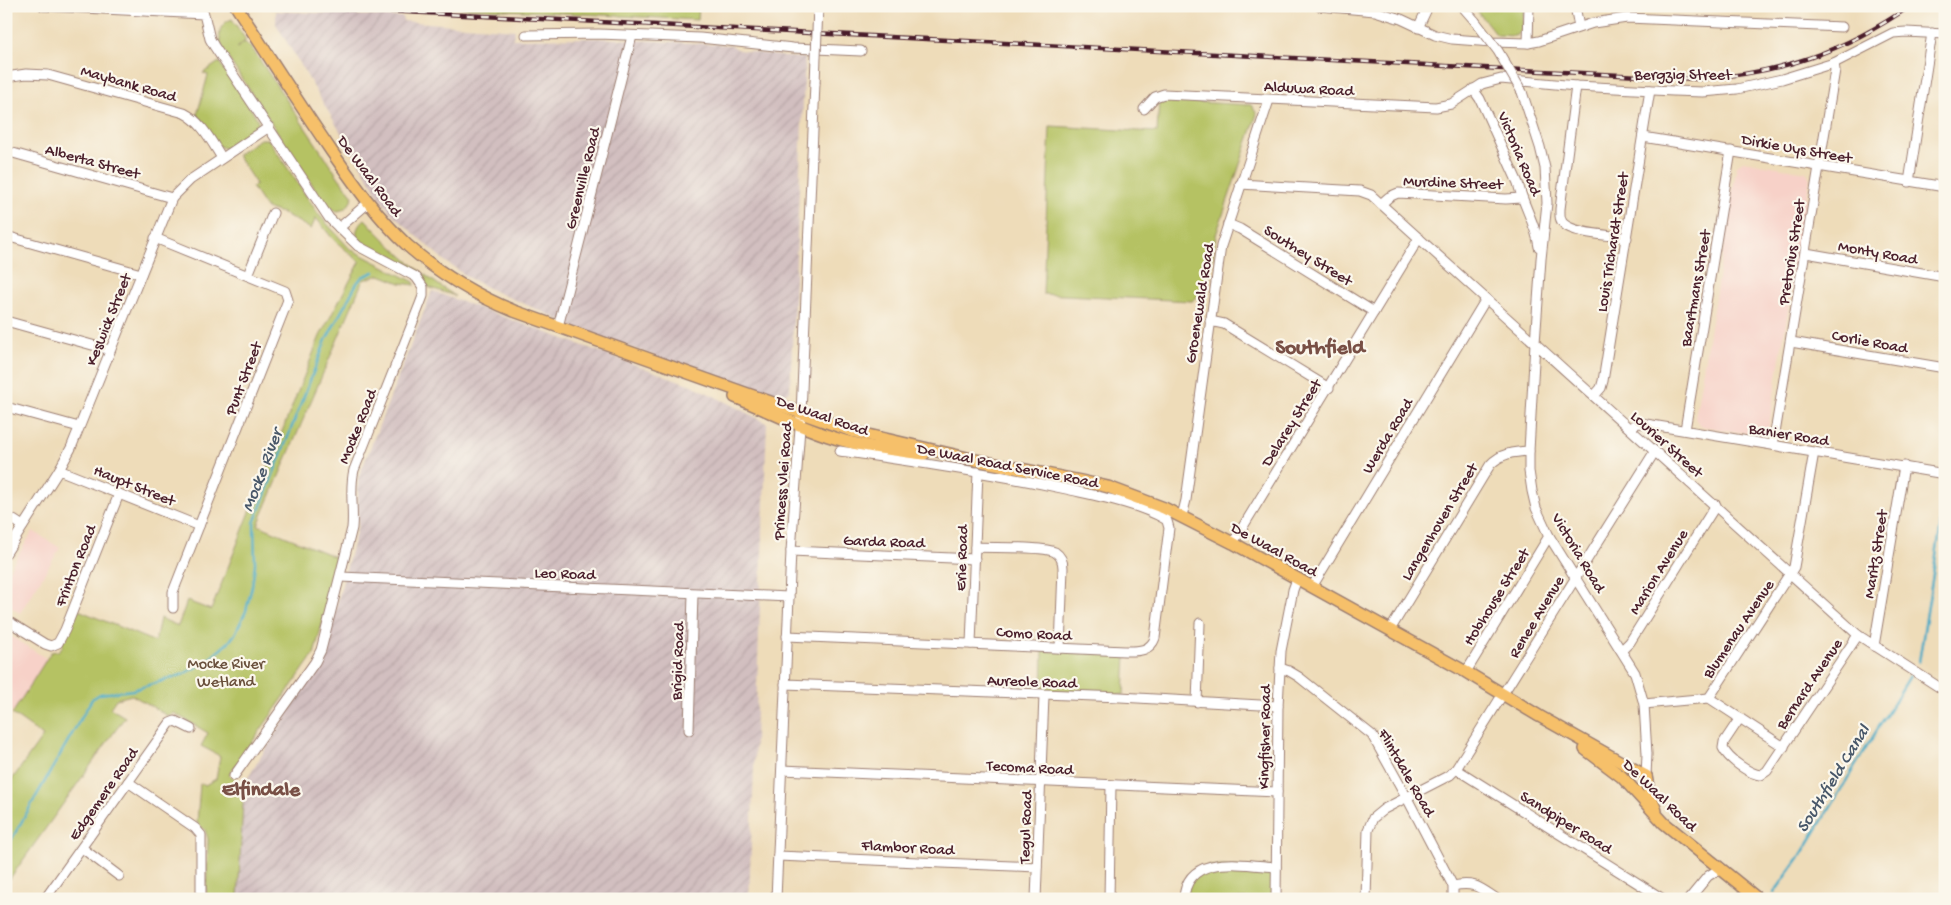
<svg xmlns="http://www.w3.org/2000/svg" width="1951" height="905" font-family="'Gochi Hand',sans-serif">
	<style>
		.built { fill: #f7d1c8 }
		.industrial { fill: url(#industrial-furrows) }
		.green { fill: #b5c264; stroke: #807048 }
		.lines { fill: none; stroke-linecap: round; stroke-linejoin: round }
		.stream { stroke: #46aac6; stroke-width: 2.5 }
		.minor-casing { stroke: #9c7e72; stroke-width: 11 }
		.major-casing { stroke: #9c7e72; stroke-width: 14 }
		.minor { stroke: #fff; stroke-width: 9 }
		.major { stroke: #f6c06b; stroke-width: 11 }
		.rail-casing { stroke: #4a1f2b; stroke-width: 4.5 }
		.rail { stroke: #fbf7ec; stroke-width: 2.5; stroke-dasharray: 8; stroke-linecap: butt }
		.minor-bridge-casing { stroke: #9c7e72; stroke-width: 11; stroke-linecap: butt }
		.minor-bridge { stroke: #fff; stroke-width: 9 }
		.labels { text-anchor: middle; stroke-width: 4.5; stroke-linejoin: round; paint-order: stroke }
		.street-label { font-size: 16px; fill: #4a1f2b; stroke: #fbf7ec }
		.park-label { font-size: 16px; fill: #6a503c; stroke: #fbf7ec }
		.water-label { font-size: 18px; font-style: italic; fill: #485769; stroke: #fbf7ec }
		.district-label { font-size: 21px; font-weight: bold; fill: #784f45; stroke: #fbf7ec }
	</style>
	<defs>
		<pattern id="industrial-furrows" width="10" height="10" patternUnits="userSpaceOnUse" patternTransform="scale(1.25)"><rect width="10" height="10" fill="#d2bfc0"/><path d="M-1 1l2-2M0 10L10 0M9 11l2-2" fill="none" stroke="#b6a4a5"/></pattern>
	</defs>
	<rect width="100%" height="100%" fill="#fbf7ec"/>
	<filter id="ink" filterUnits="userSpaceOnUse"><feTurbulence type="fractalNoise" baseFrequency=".02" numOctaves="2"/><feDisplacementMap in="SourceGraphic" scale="10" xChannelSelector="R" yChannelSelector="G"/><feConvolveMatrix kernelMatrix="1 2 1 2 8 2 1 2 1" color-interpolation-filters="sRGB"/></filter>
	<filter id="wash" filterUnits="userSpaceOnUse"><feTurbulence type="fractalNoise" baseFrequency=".0096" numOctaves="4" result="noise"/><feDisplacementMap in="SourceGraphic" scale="20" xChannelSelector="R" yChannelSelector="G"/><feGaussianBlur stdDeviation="1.12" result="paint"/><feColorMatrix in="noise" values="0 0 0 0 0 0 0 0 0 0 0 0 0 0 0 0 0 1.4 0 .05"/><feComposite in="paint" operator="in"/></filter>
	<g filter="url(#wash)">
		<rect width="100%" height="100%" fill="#eedcb9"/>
		<!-- built -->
		<g class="built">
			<path d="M1743,161L1806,172L1810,178L1768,431L1762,436L1700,426L1695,418L1737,165Z"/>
			<path d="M33,531L60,548L20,613L6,604V575Z"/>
			<path d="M6,633L47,659L13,712L6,707Z"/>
		</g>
		<!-- industrial -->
		<g class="industrial">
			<path d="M276,11L403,17V21L515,30L513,39L596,38L731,45L739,50L786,57L805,58L790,391L776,398L571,327L548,314L496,292L471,279L446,262L392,214L380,198L276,24Z"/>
			<path d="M432,291L694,386L767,423L749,899H238L244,784L323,656L358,525V479Z"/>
		</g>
		<!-- green -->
		<g class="green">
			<path d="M429,6H699L698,20Z"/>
			<path d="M1473,6H1524L1522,31L1515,36L1497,35Z"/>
			<path d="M232,19L246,40L237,48L245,42L253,50L339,178L353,196C350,205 345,211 336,211L326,205L224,52C218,39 216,25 232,19Z"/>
			<path d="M219,62L257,118L259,125L256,131L226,149L219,146L197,115L208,75L203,73Z"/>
			<path d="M1159,100L1251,105L1257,114L1216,235L1208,289L1192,301L1043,294L1050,126L1157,132Z"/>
			<path d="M260,139H268L319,215L350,249L414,282L415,285L400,283L380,275L363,280L258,525L340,559L314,654L229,775L244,784L238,899H206L208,839L205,830L197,823L200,784L205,785L216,779L220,756L201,746L208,733L174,713L168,716L132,695L116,699L110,708L125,717L6,884V788L43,736L12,714L51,652L58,651L63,646L62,644L76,609L155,642L160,618L178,626L187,601L211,610L320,336L360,262L333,239L316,218L311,229L285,214L266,208L252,187L256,184L237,155Z"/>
			<path d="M365,219C392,249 421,274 455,296L428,287L424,279L418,273L361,242C353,234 357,226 365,219Z"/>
			<path d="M1043,651L1126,654L1124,695L1042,692Z"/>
			<path d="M1207,866L1276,867V899H1184L1190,881Z"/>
		</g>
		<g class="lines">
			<!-- stream -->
			<g class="stream">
				<path d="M1919,662L1942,518L1945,513"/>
				<path d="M6,849L92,699L100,694L133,690L184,674L208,660L229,642L235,634L246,611L252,586L255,564L254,523L326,340L357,283L362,277L374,272"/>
				<path d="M1774,893L1801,855L1910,676"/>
			</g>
		</g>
	</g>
	<g filter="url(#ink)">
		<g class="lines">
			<defs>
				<g id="minor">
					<path d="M43,6L204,14L210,39L214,46L329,218L358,246L416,277L423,287V296L420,304L354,470C349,489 354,509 352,528L321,650L315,662L234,776"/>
					<path d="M1319,6L1375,11L1401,19L1435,35L1452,39L1492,42L1528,43L1539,41L1593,23L1627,18L1842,27"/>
					<path d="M1462,6L1475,21"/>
					<path d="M1575,6L1579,27"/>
					<path d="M1418,28L1426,11V6"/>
					<path d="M526,35L599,34L700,38L793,48L861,51"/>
					<path d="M1528,43L1529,6"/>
					<path d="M6,77L26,74L48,75L184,113C202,122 211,141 222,158"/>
					<path d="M1576,86L1560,209C1560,215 1559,220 1564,224C1574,234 1612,235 1627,238"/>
					<path d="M1473,89L1480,99L1518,183C1523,206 1536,224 1539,247"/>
					<path d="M1522,92L1540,147L1545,168L1547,203L1541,259L1535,343L1529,451V471L1532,491L1536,508L1549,536L1635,673L1644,704L1647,754L1646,776"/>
					<path d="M1144,109L1155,97L1164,94L1436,107L1451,104L1482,84L1501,79L1576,86L1673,91L1703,92L1737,89L1782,79L1834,63L1893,33L1906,32L1945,34"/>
					<path d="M1643,137L1945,187"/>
					<path d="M6,151L172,198"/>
					<path d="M1909,182L1932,33"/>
					<path d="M1240,184L1360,191L1371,195L1381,204L1389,197L1398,193L1506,199L1521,198"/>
					<path d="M1381,204L1858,635L1945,691"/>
					<path d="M1228,224L1240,229L1374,312"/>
					<path d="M339,228L368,203"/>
					<path d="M6,236L141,274"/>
					<path d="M155,238L285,291L288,300L173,592V608"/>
					<path d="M1806,253L1945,277"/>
					<path d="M248,275L273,213"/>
					<path d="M6,321L110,350"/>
					<path d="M1210,321L1224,324L1329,388"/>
					<path d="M558,327L632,36"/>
					<path d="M1791,342L1945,368"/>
					<path d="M1594,396L1601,388L1603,381L1650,90"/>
					<path d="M6,407L79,427"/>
					<path d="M1631,429L1636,424L1640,423L1945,474"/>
					<path d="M1685,430L1731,151"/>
					<path d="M1773,445L1835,70L1834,63"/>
					<path d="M59,470L199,526"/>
					<path d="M6,515L23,526"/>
					<path d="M1182,516L1186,500L1221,246L1269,100"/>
					<path d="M1233,543L1419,238"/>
					<path d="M975,547C991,548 1044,546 1055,552C1061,556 1063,561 1063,568L1060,648"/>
					<path d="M791,551L975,559"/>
					<path d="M6,553L59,470L71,448L172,198L190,180L269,127"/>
					<path d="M341,577L789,597"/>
					<path d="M1312,587L1486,299"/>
					<path d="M6,620L45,644L51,646L58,643L65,630L119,494"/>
					<path d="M1390,630L1490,465C1501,453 1514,452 1529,451"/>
					<path d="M787,636L1125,651C1137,651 1150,652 1155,638L1169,528L1167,521L1165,519C1137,503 1097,496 1066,489C991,473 915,462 840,451"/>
					<path d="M971,644L978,472"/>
					<path d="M1874,646L1904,466"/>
					<path d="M1622,650L1630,642L1716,505"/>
					<path d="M1280,668L1289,671L1299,677L1372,735L1407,798L1453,886V899"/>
					<path d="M1466,672L1549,536"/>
					<path d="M785,684L1120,697L1278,706"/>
					<path d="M1709,698L1794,567L1814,452"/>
					<path d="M1197,702L1200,623"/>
					<path d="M1644,704L1709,698L1784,747"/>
					<path d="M1740,718L1724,742L1723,748C1728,759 1749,774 1761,775L1767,771L1858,635"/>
					<path d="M689,730L693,594"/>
					<path d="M1456,769L1663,899"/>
					<path d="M782,770L1277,792"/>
					<path d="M128,782L195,828L201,835V899"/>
					<path d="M82,848L119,876"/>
					<path d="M778,856L1037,867"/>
					<path d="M1453,886C1474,881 1480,888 1497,899"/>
					<path d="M45,899L170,723L175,721L191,729"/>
					<path d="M776,899L791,551L801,414L815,83"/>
					<path d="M1036,899L1044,696"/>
					<path d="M1109,899L1111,785"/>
					<path d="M1184,899C1186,852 1245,865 1276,867"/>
					<path d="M1276,899L1278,706L1281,651L1293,590L1297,579"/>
					<path d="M1366,899L1368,830L1373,818L1384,809L1450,775L1456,769L1655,451"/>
					<path d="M1689,899L1708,876L1721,868"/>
				</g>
				<g id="major">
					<path d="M236,6C268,55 299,104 332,152C355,185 378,218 408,246C440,274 475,295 514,311L855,432L976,460L1081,481L1108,487L1164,508L1233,543L1466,672L1539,716L1646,776"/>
					<path d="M735,397C772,412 807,431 845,441C871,448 898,451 924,454"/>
					<path d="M1585,749L1622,777L1664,823L1758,899"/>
					<path d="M1646,776L1649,792L1656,811"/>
				</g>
			</defs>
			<!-- minor casing -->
			<use href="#minor" class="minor-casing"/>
			<!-- major casing -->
			<use href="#major" class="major-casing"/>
			<!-- minor -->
			<use href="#minor" class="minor"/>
			<!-- major -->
			<use href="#major" class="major"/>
			<defs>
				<path id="rail" d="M291,6L1698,79C1778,74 1844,52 1910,6"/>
			</defs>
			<!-- rail casing -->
			<use href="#rail" class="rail-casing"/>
			<!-- rail -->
			<use href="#rail" class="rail"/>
			<defs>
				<g id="minor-bridge">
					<path d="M1475,21L1498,51L1522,92"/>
					<path d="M815,83L818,6"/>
				</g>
			</defs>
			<!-- minor-bridge casing -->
			<use href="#minor-bridge" class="minor-bridge-casing"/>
			<!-- minor-bridge -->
			<use href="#minor-bridge" class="minor-bridge"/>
		</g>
	</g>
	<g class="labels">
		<!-- street labels -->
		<g class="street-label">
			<text x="1683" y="79">Bergzig Street</text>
			<text transform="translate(129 82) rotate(16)" y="6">Maybank Road</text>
			<text transform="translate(1309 87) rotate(3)" y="6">Alduwa Road</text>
			<text transform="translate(1797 147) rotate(10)" y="6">Dirkie Uys Street</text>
			<text transform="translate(1521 153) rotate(67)" y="6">Victoria Road</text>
			<text transform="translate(93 160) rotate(15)" y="6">Alberta Street</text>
			<text transform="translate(371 175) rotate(53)" y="6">De Waal Road</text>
			<text transform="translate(581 178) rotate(-76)" y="6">Greenville Road</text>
			<text transform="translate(1453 181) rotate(2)" y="6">Murdine Street</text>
			<text transform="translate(1611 242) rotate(-81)" y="6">Louis Trichardt Street</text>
			<text transform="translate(1878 251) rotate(10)" y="6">Monty Road</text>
			<text transform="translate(1790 252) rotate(-81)" y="6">Pretorius Street</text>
			<text transform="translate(1309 254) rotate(32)" y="6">Southey Street</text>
			<text transform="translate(1694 288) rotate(-80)" y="6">Baartmans Street</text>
			<text transform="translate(1198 303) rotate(-81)" y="6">Groenewald Road</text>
			<text transform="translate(107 319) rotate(-68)" y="6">Keswick Street</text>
			<text transform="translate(1870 340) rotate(10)" y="6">Corlie Road</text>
			<text transform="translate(242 378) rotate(-69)" y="6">Punt Street</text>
			<text transform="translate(823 414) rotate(19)" y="6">De Waal Road</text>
			<text transform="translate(1290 422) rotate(-58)" y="6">Delarey Street</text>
			<text transform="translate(356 426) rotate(-68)" y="6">Mocke Road</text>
			<text transform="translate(1789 433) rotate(9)" y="6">Banier Road</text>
			<text transform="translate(1386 435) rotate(-59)" y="6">Werda Road</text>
			<text transform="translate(1668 443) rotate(42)" y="6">Lourier Street</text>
			<text transform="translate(1008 464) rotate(11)" y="6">De Waal Road Service Road</text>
			<text transform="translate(781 481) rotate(-86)" y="6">Princess Vlei Road</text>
			<text transform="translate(135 484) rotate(22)" y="6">Haupt Street</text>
			<text transform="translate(1438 521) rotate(-59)" y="6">Langenhoven Street</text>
			<text transform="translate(884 540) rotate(2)" y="6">Garda Road</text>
			<text transform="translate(1275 548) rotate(29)" y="6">De Waal Road</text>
			<text transform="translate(1580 552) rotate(59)" y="6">Victoria Road</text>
			<text transform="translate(1874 554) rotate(-81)" y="6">Maritz Street</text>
			<text transform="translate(960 558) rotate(-88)" y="6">Erie Road</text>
			<text transform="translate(74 565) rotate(-68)" y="6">Frinton Road</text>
			<text transform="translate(1657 571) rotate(-58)" y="6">Marion Avenue</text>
			<text transform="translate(565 572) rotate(2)" y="6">Leo Road</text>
			<text transform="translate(1495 596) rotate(-58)" y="6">Hobhouse Street</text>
			<text transform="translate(1535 616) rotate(-59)" y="6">Renee Avenue</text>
			<text transform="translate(1737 628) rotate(-56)" y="6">Blumenau Avenue</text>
			<text transform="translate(1034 632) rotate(3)" y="6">Como Road</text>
			<text transform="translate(676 661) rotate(-88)" y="6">Brigid Road</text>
			<text transform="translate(1032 680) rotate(2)" y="6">Aureole Road</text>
			<text transform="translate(1808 683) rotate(-56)" y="6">Bernard Avenue</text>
			<text transform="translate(1263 737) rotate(-89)" y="6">Kingfisher Road</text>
			<text transform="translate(1030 766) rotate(3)" y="6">Tecoma Road</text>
			<text transform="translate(1408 772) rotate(60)" y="6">Flintdale Road</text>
			<text transform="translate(102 793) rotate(-55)" y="6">Edgemere Road</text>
			<text transform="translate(1661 794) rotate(44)" y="6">De Waal Road</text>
			<text transform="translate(1567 821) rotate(32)" y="6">Sandpiper Road</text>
			<text transform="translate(1024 827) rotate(-88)" y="6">Tegul Road</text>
			<text transform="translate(908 846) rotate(3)" y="6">Flambor Road</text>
		</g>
		<!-- park labels -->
		<g class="park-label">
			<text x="226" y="668">Mocke River<tspan x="226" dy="18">Wetland</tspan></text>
		</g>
		<!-- water labels -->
		<g class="water-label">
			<text transform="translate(261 470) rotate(-69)" y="6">Mocke River</text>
			<text transform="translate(1832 778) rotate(-58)" y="6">Southfield Canal</text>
		</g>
		<!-- district labels -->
		<g class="district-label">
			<text x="1320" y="353">Southfield</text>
			<text x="261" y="795">Elfindale</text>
		</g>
	</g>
	<!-- margin -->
	<rect width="1951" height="905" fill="none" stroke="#fbf7ec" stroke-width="25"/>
</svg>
